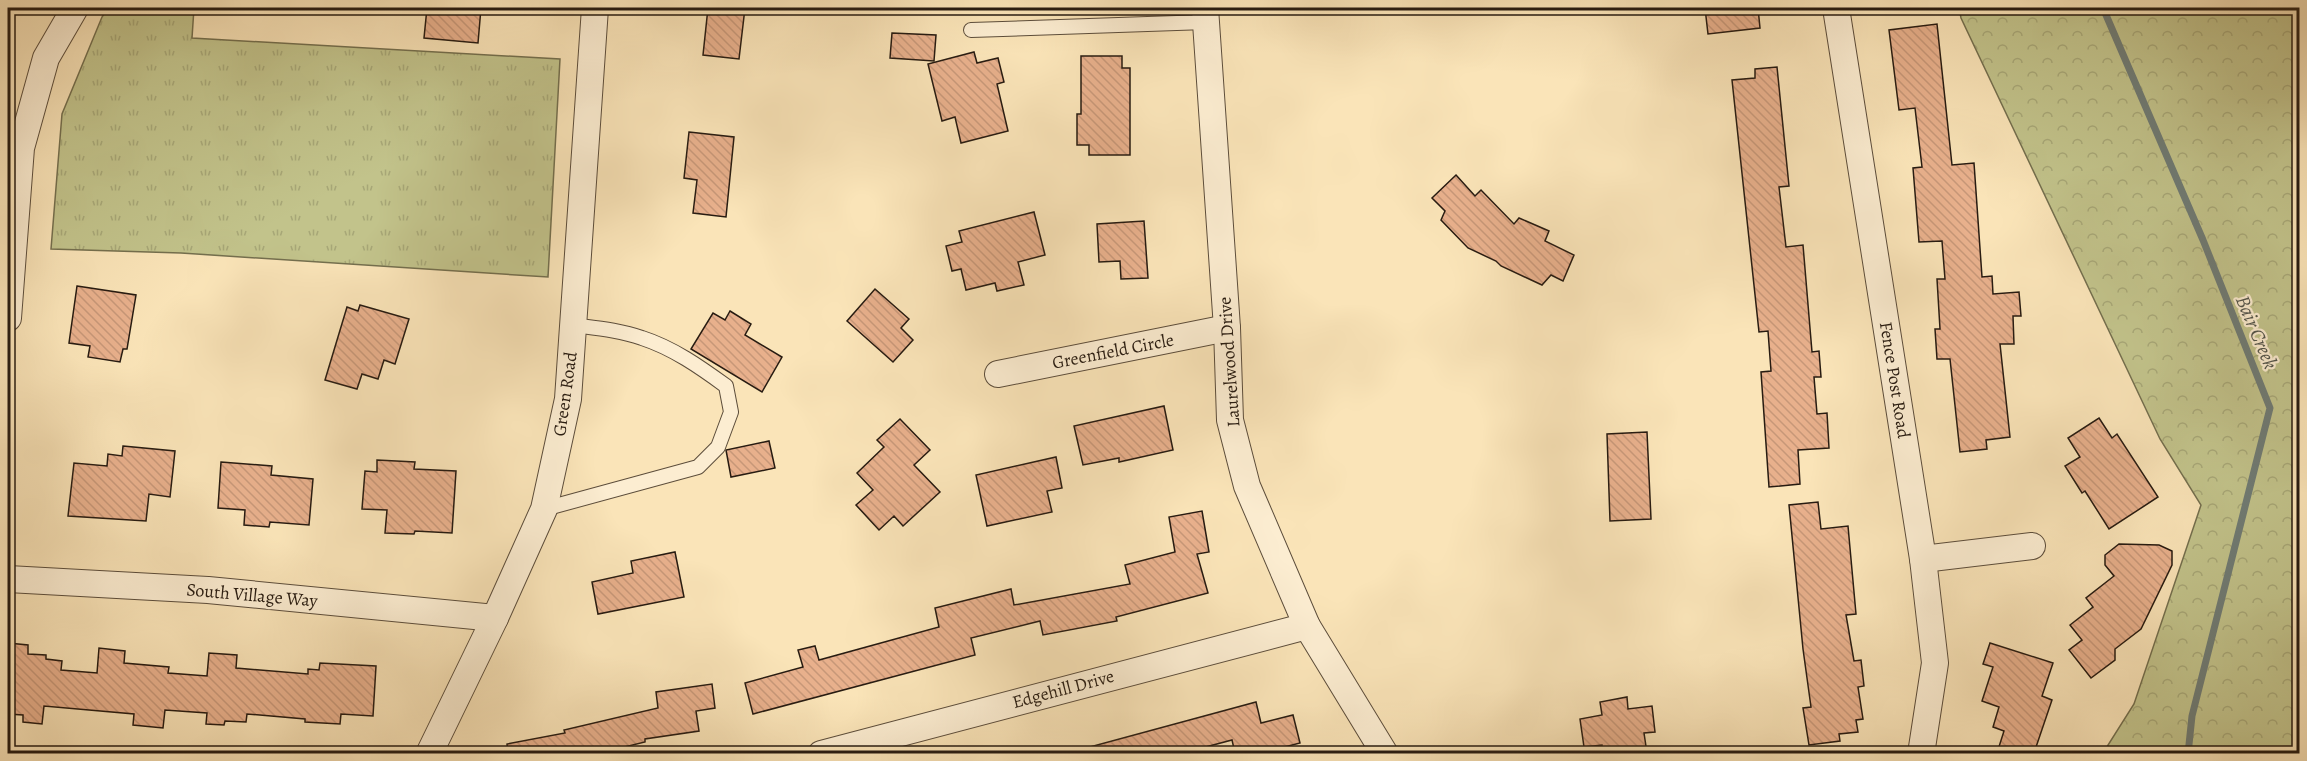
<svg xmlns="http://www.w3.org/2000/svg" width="2307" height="761" font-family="Alegreya,serif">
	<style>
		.grass { fill: url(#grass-tufts); stroke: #746f4e; stroke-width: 1.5 }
		.forest { fill: url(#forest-crowns); stroke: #746f4e; stroke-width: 1.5 }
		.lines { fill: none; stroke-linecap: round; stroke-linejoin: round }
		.stream { stroke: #707c75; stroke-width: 7 }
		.building { fill: url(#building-back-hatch); stroke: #271b11; stroke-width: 1.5 }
		.lane-casing { stroke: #5c4d3b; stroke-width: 16 }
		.street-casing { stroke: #5c4d3b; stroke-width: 28 }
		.lane { stroke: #fcedd1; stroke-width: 14 }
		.street { stroke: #fcedd1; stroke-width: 26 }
		.labels { text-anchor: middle; stroke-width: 4.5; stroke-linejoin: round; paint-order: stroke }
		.street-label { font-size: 18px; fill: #271b11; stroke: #fcedd1 }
		.water-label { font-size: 20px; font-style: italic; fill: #52544b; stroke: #fcedd1 }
	</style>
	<defs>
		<pattern id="grass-tufts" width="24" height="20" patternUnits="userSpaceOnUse" patternTransform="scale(1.5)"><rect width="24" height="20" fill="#c2c38b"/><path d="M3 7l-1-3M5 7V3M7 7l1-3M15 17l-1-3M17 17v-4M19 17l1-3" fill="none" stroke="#a7a777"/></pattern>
		<pattern id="forest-crowns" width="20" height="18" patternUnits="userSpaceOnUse" patternTransform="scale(1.5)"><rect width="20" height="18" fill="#c2c38b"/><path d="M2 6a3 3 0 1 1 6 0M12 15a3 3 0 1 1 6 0" fill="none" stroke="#a7a777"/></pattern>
		<pattern id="building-back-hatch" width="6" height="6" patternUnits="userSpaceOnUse" patternTransform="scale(1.5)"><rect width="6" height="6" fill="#e8b08c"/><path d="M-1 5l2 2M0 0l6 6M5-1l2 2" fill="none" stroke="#c79778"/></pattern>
	</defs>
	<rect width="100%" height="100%" fill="#fae4b8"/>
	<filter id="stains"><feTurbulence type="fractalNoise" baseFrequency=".00333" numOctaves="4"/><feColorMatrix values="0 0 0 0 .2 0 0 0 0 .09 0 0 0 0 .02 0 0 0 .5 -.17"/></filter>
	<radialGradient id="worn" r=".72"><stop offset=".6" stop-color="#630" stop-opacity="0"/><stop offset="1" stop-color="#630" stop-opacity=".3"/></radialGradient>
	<!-- grass -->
	<path class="grass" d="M108,8H194L192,38L560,59L548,277L181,253L51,249L62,114L102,17Z"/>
	<!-- forest -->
	<path class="forest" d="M1959,8H2299V753H2103L2134,704L2201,505L2160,439L1961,18Z"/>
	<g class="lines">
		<!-- stream -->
		<path class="stream" d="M2103,8L2203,240L2270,408L2192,716L2188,754"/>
	</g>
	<!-- building -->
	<g class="building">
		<path d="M427,8H481L478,43L424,38Z"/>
		<path d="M708,8H745L739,59L703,55Z"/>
		<path d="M1705,8H1758L1760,28L1708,34Z"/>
		<path d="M1937,24L1952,165L1974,163L1982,277L1992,276L1993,294L2019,292L2021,316H2013L2014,344H2000L2010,437L1986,440L1987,449L1960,452L1950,359H1937L1935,329H1940L1937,279H1945L1942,241L1919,242L1913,168L1922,167L1915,108L1899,110L1889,30Z"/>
		<path d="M892,33L936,35L934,61L890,58Z"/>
		<path d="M974,52L977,63L998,58L1004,82L997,84L1008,131L961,143L955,117L942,121L928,64Z"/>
		<path d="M1081,56H1122V68H1130V155H1089V145H1077V114H1081Z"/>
		<path d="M1777,67L1789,186L1779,187L1786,247L1803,245L1812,352L1819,351L1821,377H1814L1817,414L1827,413L1829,448L1798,450L1800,484L1769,487L1761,372L1771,371L1768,331L1759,332L1732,80L1755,78V69Z"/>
		<path d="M689,132L734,137L726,217L693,213L697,180L684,178Z"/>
		<path d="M1456,175L1475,196L1481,190L1514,224L1519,218L1549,231L1545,241L1574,255L1563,281L1551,275L1542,285L1501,266L1496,261L1468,248L1441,220L1445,211L1432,198Z"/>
		<path d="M1034,212L1045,255L1018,262L1024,285L997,291L995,283L966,290L961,269L952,271L946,246L962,242L959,231Z"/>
		<path d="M1144,221L1148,278L1121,279L1120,261L1099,262L1097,224Z"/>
		<path d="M77,286L136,295L127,349H123L120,362L88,357L90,346L69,343Z"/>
		<path d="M875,289L909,319L901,328L913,340L893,362L847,321Z"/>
		<path d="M360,305L409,319L395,364L384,360L378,379L362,374L357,389L325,380L347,307L358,311Z"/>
		<path d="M730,311L751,324L745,335L782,357L762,392L691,349L713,313L725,320Z"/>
		<path d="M1164,406L1173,450L1119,462V458L1083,465L1074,426Z"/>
		<path d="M2099,418L2112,438L2117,434L2158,497L2109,529L2085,491L2082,493L2065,466L2080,457L2068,438Z"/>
		<path d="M900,419L930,450L914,465L940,492L903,526L894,516L879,530L856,505L873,490L857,473L884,447L877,440Z"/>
		<path d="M1647,432L1651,519L1610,521L1607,434Z"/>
		<path d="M769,441L775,468L731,477L726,450Z"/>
		<path d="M123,446L175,451L170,497L149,494L146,521L68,516L74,463L107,466L108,454L122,456Z"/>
		<path d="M1056,457L1062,488L1047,491L1052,512L987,526L976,475Z"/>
		<path d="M377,460L415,462L414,469L456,471L452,533L415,531L414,534L385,533L387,510L362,509L365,471L377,472Z"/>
		<path d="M221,462L272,466L271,475L313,479L309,525L270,522L269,527L244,525L245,510L218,508Z"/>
		<path d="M1818,502L1821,529L1848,526L1856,614L1846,615L1854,661L1861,660L1864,686L1858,687L1863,719L1856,720L1858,732L1839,734L1840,741L1809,745L1803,708L1811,707L1803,649L1789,505Z"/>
		<path d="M1202,511L1209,552L1197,554L1208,593L1116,617L1117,621L1043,635L1040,621L971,638L975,655L753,714L745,683L803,667L798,650L815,646L819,660L939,627L935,608L1011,589L1014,605L1130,584L1125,565L1175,552L1169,517Z"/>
		<path d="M2119,544L2159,545L2172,551V565L2141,629L2115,649V660L2091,678L2069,650L2082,640L2070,625L2093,607L2086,598L2114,576L2105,565V555Z"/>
		<path d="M675,552L684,597L598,614L592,582L633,573L631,561Z"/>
		<path d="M8,643L28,645V654L46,655V659L62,661L61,670L97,673L99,648L125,651L124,663L169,667L168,673L207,676L209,653L237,655L236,668L308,674V669L319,670L320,663L376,666L373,716L341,714L340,724L305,722V719L247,714L246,722L225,721L224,725L206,724L207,713L165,710L163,728L133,725L134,714L44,706L42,724L23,722V715L8,714Z"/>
		<path d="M1990,643L2053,663L2042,696L2052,700L2034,753H1997L2004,731L1993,727L1999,707L1982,701L1993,667L1983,664Z"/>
		<path d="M712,684L715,708L696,711L699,731L645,739V742L600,753H508L507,744L565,733L564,730L658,708L656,692Z"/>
		<path d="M1627,697L1628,709L1652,706L1655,732L1644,733L1647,753H1603L1602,745L1584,747L1580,719L1602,715L1600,702Z"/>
		<path d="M1256,702L1261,723L1293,715L1300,743L1261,753H1235L1232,740L1183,753H1087L1086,748Z"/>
	</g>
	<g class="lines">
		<defs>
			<g id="lane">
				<path d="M971,30L1206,22"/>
				<path d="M544,509L698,467L718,447L731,412L726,386C700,367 673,348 642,338C620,330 596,328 573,325"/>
			</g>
			<g id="street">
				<path d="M1205,8L1227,328L1230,420L1247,486L1307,626L1385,754"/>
				<path d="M1836,8L1923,559L1935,663L1921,754"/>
				<path d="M8,318L21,148L46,58L75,8"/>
				<path d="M998,374L1227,328"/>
				<path d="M1923,559L2032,546"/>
				<path d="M8,579L208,590L495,618"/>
				<path d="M429,754L495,618L544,509L568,399L595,8"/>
				<path d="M821,754L1307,626"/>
			</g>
		</defs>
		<!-- lane casing -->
		<use href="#lane" class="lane-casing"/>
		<!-- street casing -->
		<use href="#street" class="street-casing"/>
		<!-- lane -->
		<use href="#lane" class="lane"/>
		<!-- street -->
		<use href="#street" class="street"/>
	</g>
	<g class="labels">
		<!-- street labels -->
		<g class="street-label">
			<text transform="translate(1113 351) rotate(-11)" y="6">Greenfield Circle</text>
			<text transform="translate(1229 362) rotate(-94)" y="6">Laurelwood Drive</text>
			<text transform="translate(1895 380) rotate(81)" y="6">Fence Post Road</text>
			<text transform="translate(565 394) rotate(-82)" y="6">Green Road</text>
			<text transform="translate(252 595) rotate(5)" y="6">South Village Way</text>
			<text transform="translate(1063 689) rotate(-15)" y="6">Edgehill Drive</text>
		</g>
		<!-- water labels -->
		<g class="water-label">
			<text transform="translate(2257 332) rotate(67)" y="7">Bair Creek</text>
		</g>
	</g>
	<!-- margin -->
	<rect width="2307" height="761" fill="none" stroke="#fae4b8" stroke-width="30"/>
	<rect x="9" y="9" width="2289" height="743" fill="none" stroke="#271b11" stroke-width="3"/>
	<rect x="15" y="15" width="2277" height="731" fill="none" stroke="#271b11" stroke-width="1.5"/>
	<rect width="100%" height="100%" filter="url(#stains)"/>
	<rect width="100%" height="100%" fill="url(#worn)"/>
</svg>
